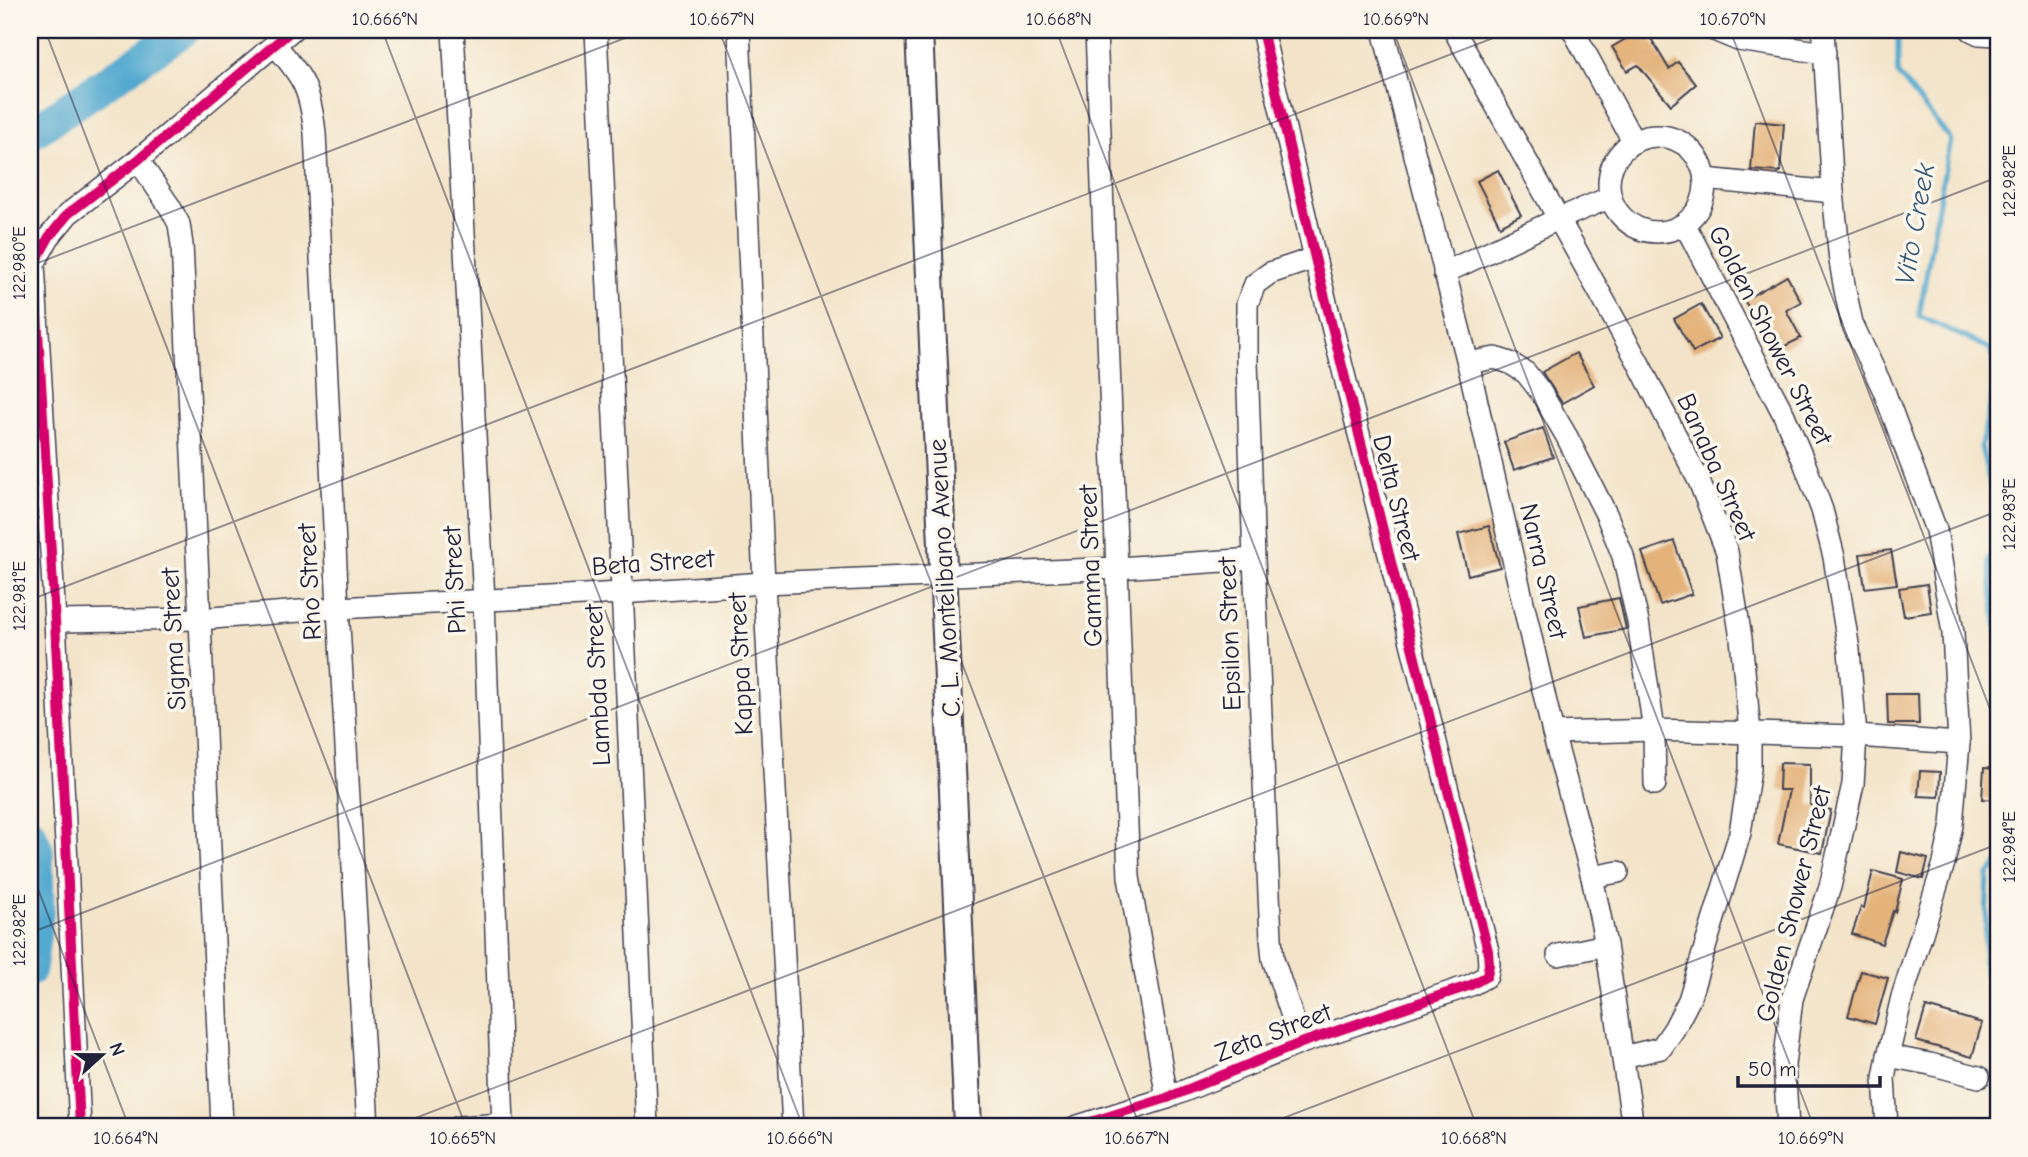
<svg xmlns="http://www.w3.org/2000/svg" width="2028" height="1157" font-family="'Comic Neue',sans-serif">
	<style>
		.lines { fill: none; stroke-linecap: round; stroke-linejoin: round }
		.stream { stroke: #53a9cf; stroke-width: 5 }
		.river { stroke: #53a9cf; stroke-width: 33 }
		.building { fill: #e4b37b }
		.minor-casing { stroke: #413f50; stroke-width: 24 }
		.tertiary-casing { stroke: #413f50; stroke-width: 30 }
		.minor { stroke: #fff; stroke-width: 21 }
		.tertiary { stroke: #fff; stroke-width: 26 }
		.cycleway-casing { stroke: #fbf7ec; stroke-width: 15 }
		.cycleway { stroke: #d6006c; stroke-width: 10 }
		.ticks { fill: none; stroke: #22223b; stroke-width: 2; stroke-opacity: 0.45 }
		.labels { text-anchor: middle; stroke-width: 7; stroke-linejoin: round; paint-order: stroke }
		.street-label { font-size: 26px; fill: #22223b; stroke: #fbf7ec }
		.water-label { font-size: 28px; font-style: italic; fill: #365876; stroke: #fbf7ec }
		.neatline { fill: none; stroke: #22223b; stroke-width: 2.5 }
		.ticks-label { font-size: 18px; text-anchor: middle; fill: #22223b }
	</style>
	<rect width="100%" height="100%" fill="#fbf7ec"/>
	<filter id="ink" filterUnits="userSpaceOnUse"><feTurbulence type="fractalNoise" baseFrequency=".0143" numOctaves="2"/><feDisplacementMap in="SourceGraphic" scale="14" xChannelSelector="R" yChannelSelector="G"/><feConvolveMatrix kernelMatrix="1 2 1 2 8 2 1 2 1" color-interpolation-filters="sRGB"/></filter>
	<filter id="wash" filterUnits="userSpaceOnUse"><feTurbulence type="fractalNoise" baseFrequency=".00686" numOctaves="4" result="noise"/><feDisplacementMap in="SourceGraphic" scale="28" xChannelSelector="R" yChannelSelector="G"/><feGaussianBlur stdDeviation="1.57" result="paint"/><feColorMatrix in="noise" values="0 0 0 0 0 0 0 0 0 0 0 0 0 0 0 0 0 1.4 0 .05"/><feComposite in="paint" operator="in"/></filter>
	<g filter="url(#wash)">
		<rect width="100%" height="100%" fill="#f3e4c9"/>
		<g class="lines">
			<!-- stream -->
			<g class="stream">
				<path d="M1898,30V74L1950,139L1919,316L1990,349L1997,374L1981,446L1998,520"/>
				<path d="M1998,550L1989,558L1998,641"/>
				<path d="M1998,864L1988,876L1984,965L1998,1015"/>
			</g>
			<!-- river -->
			<g class="river">
				<path d="M30,134L184,30"/>
				<path d="M30,833L37,850L38,907L30,970"/>
			</g>
		</g>
		<g id="blocks">
			<!-- building -->
			<g class="building">
				<path d="M1641,30H1646L1669,69L1678,62L1696,84L1671,105L1638,65L1627,71L1612,47Z"/>
				<path d="M1755,121L1784,124L1780,172L1751,170Z"/>
				<path d="M1498,170L1521,215L1500,226L1477,181Z"/>
				<path d="M1787,276L1801,302L1786,310L1801,338L1775,351L1744,300Z"/>
				<path d="M1701,304L1720,338L1693,352L1674,319Z"/>
				<path d="M1576,353L1594,385L1562,403L1542,372Z"/>
				<path d="M1543,428L1553,457L1514,470L1504,442Z"/>
				<path d="M1489,526L1500,567L1468,575L1458,534Z"/>
				<path d="M1674,541L1692,594L1660,605L1642,552Z"/>
				<path d="M1891,550L1897,584L1865,588L1860,554Z"/>
				<path d="M1927,584L1931,612L1904,616L1899,588Z"/>
				<path d="M1619,598L1626,629L1586,637L1579,606Z"/>
				<path d="M1887,694H1918L1919,724H1888Z"/>
				<path d="M1780,763L1810,764V805L1831,810L1822,853L1778,844L1789,790H1779Z"/>
				<path d="M1984,768L1998,769V800L1982,799Z"/>
				<path d="M1920,771L1940,772L1939,797L1918,796Z"/>
				<path d="M1901,852L1928,859L1923,879L1897,872Z"/>
				<path d="M1873,871L1903,879L1895,912L1893,911L1882,944L1852,934L1861,907L1864,908Z"/>
				<path d="M1861,971L1888,978L1875,1024L1848,1016Z"/>
				<path d="M1926,1007L1982,1023L1972,1057L1916,1041Z"/>
			</g>
		</g>
	</g>
	<g filter="url(#ink)">
		<use href="#blocks" fill-opacity="0" stroke="#413f50" stroke-width="2"/>
		<g class="lines">
			<defs>
				<g id="minor">
					<path d="M453,30L484,600L503,1127"/>
					<path d="M596,30L647,1127"/>
					<path d="M739,30L764,583L793,1127"/>
					<path d="M1096,30L1129,877L1167,1098"/>
					<path d="M1383,30L1468,363L1553,733L1592,877L1606,945L1633,1127"/>
					<path d="M1454,30L1638,362L1699,481L1727,552L1741,638L1750,733V769L1740,833L1689,1000L1674,1029L1661,1048L1623,1057"/>
					<path d="M1573,30L1633,141"/>
					<path d="M1714,30L1738,40L1825,53"/>
					<path d="M1823,30L1833,192L1840,261L1845,290L1852,323L1884,391L1936,530L1953,633L1959,743L1952,825L1944,863L1902,997L1888,1056L1884,1078L1887,1127"/>
					<path d="M1971,30L1979,34L1998,35"/>
					<path d="M275,45C304,78 310,89 315,133L338,608L368,1127"/>
					<circle cx="1657" cy="184" r="48"/>
					<path d="M138,160L170,207L179,224L182,245L200,619L222,1127"/>
					<path d="M1705,179L1833,192"/>
					<path d="M1685,225L1784,415L1804,462L1822,510L1834,557L1849,650L1856,736L1853,784L1830,887L1792,999L1784,1065L1788,1127"/>
					<path d="M1444,273L1558,219L1611,197"/>
					<path d="M1468,363L1495,358L1510,363L1526,373L1540,391L1567,437L1607,516L1623,556L1638,622L1654,730L1655,784"/>
					<path d="M55,621L200,619L338,608L621,593L764,583L1118,568L1254,559"/>
					<path d="M1553,733L1654,730L1856,736L1959,743"/>
					<path d="M1592,877L1618,872"/>
					<path d="M1558,955L1606,945"/>
					<path d="M1301,1043L1273,959L1271,938L1254,559L1247,362V304L1255,284L1270,273L1315,258"/>
					<path d="M1888,1056L1930,1064L1979,1077"/>
					<path d="M80,1127L55,621L34,264L49,237L68,214L138,160L292,30"/>
					<path d="M459,1127L502,1124"/>
					<path d="M1075,1127L1167,1098L1301,1043L1471,985L1487,976L1489,964L1488,951L1315,258L1262,30"/>
				</g>
				<path id="tertiary" d="M919,30L968,1127"/>
			</defs>
			<!-- minor casing -->
			<use href="#minor" class="minor-casing"/>
			<!-- tertiary casing -->
			<use href="#tertiary" class="tertiary-casing"/>
			<!-- minor -->
			<use href="#minor" class="minor"/>
			<!-- tertiary -->
			<use href="#tertiary" class="tertiary"/>
			<defs>
				<g id="cycleway">
					<path d="M80,1127L55,621L34,264L49,237L68,214L138,160L292,30"/>
					<path d="M1075,1127L1167,1098L1301,1043L1471,985L1487,976L1489,964L1488,951L1315,258L1262,30"/>
				</g>
			</defs>
			<!-- cycleway casing -->
			<use href="#cycleway" class="cycleway-casing"/>
			<!-- cycleway -->
			<use href="#cycleway" class="cycleway"/>
		</g>
	</g>
	<!-- ticks -->
	<path class="ticks" d="M45,30L466,1127M382,30L803,1127M719,30L1140,1127M1056,30L1477,1127M1393,30L1814,1127M1730,30L1998,730M30,266L646,30M30,600L1514,30M30,868L129,1127M30,933L1998,177M392,1127L1998,511M1260,1127L1998,844"/>
	<g class="labels">
		<!-- street labels -->
		<g class="street-label">
			<text transform="translate(1771 335) rotate(63)" y="9">Golden Shower Street</text>
			<text transform="translate(1717 467) rotate(66)" y="9">Banaba Street</text>
			<text transform="translate(1397 498) rotate(76)" y="9">Delta Street</text>
			<text transform="translate(653 562) rotate(-4)" y="9">Beta Street</text>
			<text transform="translate(1090 566) rotate(-92)" y="9">Gamma Street</text>
			<text transform="translate(1544 571) rotate(77)" y="9">Narra Street</text>
			<text transform="translate(944 578) rotate(-93)" y="9">C. L. Montelibano Avenue</text>
			<text transform="translate(454 580) rotate(-93)" y="9">Phi Street</text>
			<text transform="translate(309 582) rotate(-93)" y="9">Rho Street</text>
			<text transform="translate(1229 634) rotate(-92)" y="9">Epsilon Street</text>
			<text transform="translate(173 639) rotate(-93)" y="9">Sigma Street</text>
			<text transform="translate(740 664) rotate(-93)" y="9">Kappa Street</text>
			<text transform="translate(597 685) rotate(-93)" y="9">Lambda Street</text>
			<text transform="translate(1793 904) rotate(-76)" y="9">Golden Shower Street</text>
			<text transform="translate(1273 1032) rotate(-21)" y="9">Zeta Street</text>
		</g>
		<!-- water labels -->
		<g class="water-label">
			<text transform="translate(1914 224) rotate(-80)" y="10">Vito Creek</text>
		</g>
	</g>
	<!-- margin -->
	<rect width="2028" height="1157" fill="none" stroke="#fbf7ec" stroke-width="77"/>
	<!-- north arrow -->
	<g transform="translate(102 1055) rotate(69)" stroke="#fbf7ec" stroke-width="5" paint-order="stroke">
	<path d="M0-5L12 26L0 18L-12 26Z" fill="#22223b"/>
	<text y="-10" font-size="19" font-weight="bold" text-anchor="middle" fill="#22223b">N</text>
	</g>
	<!-- scale -->
	<path d="M1738 1076v10h142v-10" fill="none" stroke="#22223b" stroke-width="3.5"/>
	<text x="1748" y="1076" font-size="21" fill="#22223b" stroke="#fbf7ec" stroke-width="5" paint-order="stroke">50 m</text>
	<rect x="38" y="38" width="1952" height="1080" class="neatline"/>
	<g class="ticks-label">
		<text x="385" y="25">10.666°N</text>
		<text x="722" y="25">10.667°N</text>
		<text x="1059" y="25">10.668°N</text>
		<text x="1396" y="25">10.669°N</text>
		<text x="1733" y="25">10.670°N</text>
		<text transform="translate(2009 181) rotate(-90)" y="6">122.982°E</text>
		<text transform="translate(19 263) rotate(-90)" y="6">122.980°E</text>
		<text transform="translate(2009 514) rotate(-90)" y="6">122.983°E</text>
		<text transform="translate(19 596) rotate(-90)" y="6">122.981°E</text>
		<text transform="translate(2009 847) rotate(-90)" y="6">122.984°E</text>
		<text transform="translate(19 930) rotate(-90)" y="6">122.982°E</text>
		<text x="126" y="1144">10.664°N</text>
		<text x="463" y="1144">10.665°N</text>
		<text x="800" y="1144">10.666°N</text>
		<text x="1137" y="1144">10.667°N</text>
		<text x="1474" y="1144">10.668°N</text>
		<text x="1811" y="1144">10.669°N</text>
	</g>
</svg>
